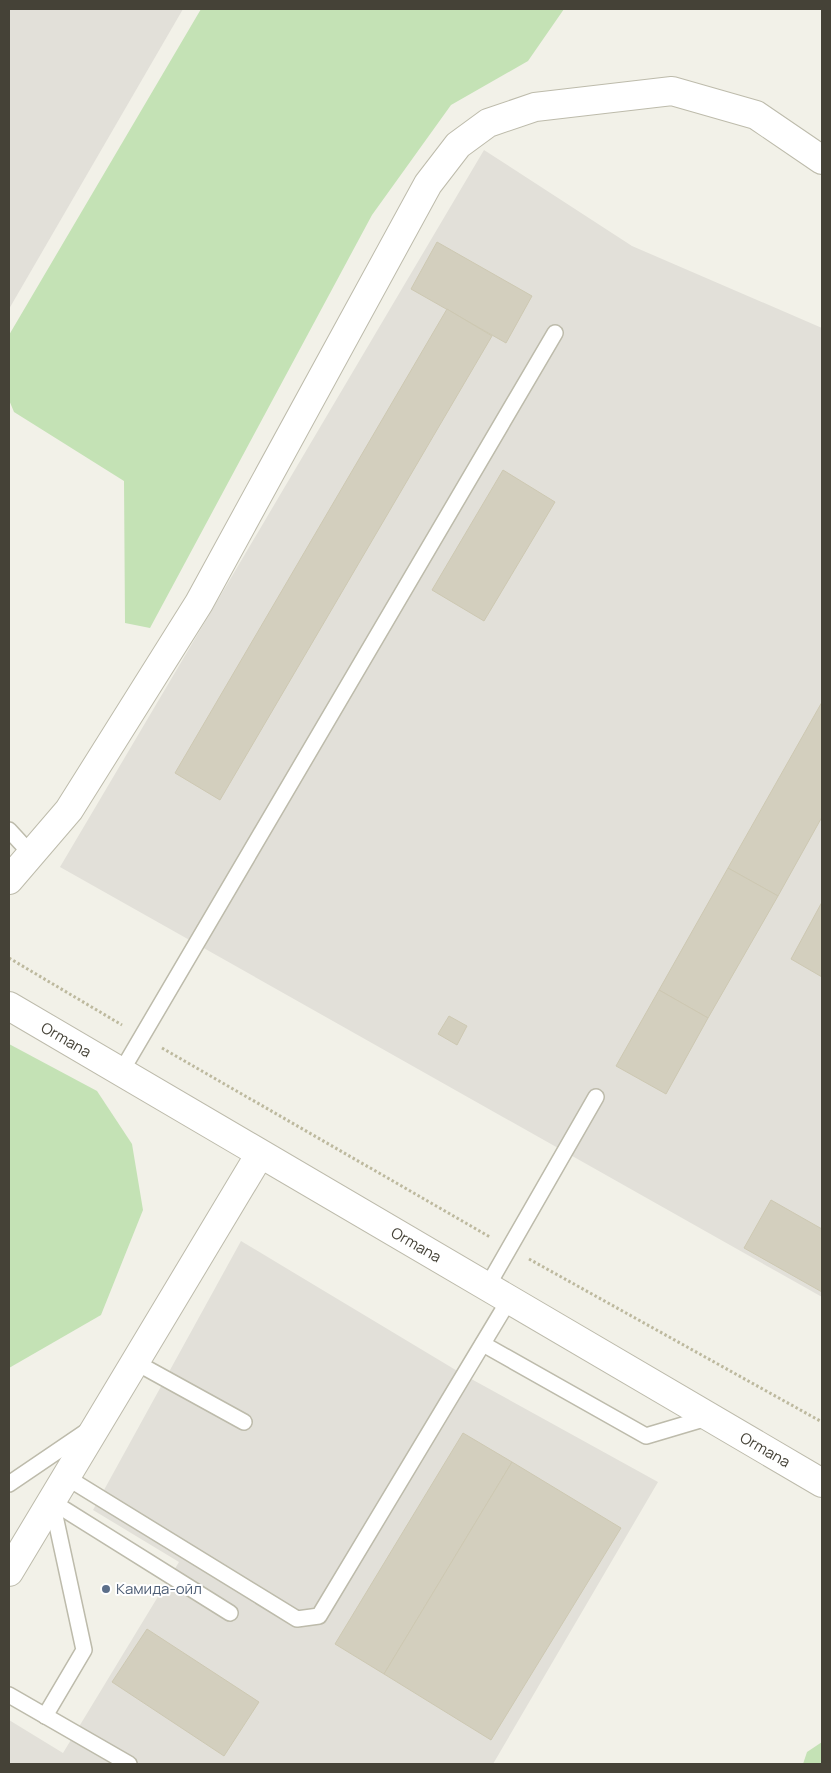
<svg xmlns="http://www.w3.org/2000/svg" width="831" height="1773" font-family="Manrope,sans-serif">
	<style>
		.industrial { fill: #e2e0d9 }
		.green { fill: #c4e2b5 }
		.building { fill: #d3cfbe; stroke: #cdc8b2 }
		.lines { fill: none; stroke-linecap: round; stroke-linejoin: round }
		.lane-casing { stroke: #bdbbab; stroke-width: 18 }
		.street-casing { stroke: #bdbbab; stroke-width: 30 }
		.path { stroke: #bdb99e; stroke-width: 3; stroke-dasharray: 2.5 2.5; stroke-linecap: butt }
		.lane { stroke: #fff; stroke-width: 15 }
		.street { stroke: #fff; stroke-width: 28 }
		.service-dot { fill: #5c6f8a; stroke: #fff; stroke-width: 2 }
		.labels { text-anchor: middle; stroke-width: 4; stroke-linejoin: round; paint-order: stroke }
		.street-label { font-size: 15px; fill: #454237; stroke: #fff }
		.service-label { font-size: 15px; fill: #4e5e75; stroke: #fff; text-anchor: start }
	</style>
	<rect width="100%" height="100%" fill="#f2f1e8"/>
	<!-- industrial -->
	<g class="industrial">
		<path d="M9,9H183L9,309Z"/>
		<path d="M484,150L632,246L822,328V1297L60,867Z"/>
		<path d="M241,1241L464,1375L658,1482L493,1764H9V1720L63,1753L179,1562L93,1510Z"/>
	</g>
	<!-- green -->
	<g class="green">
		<path d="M201,9H564L528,61L451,105L372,215L150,628L125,623L124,481L14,412L9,400V335Z"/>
		<path d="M9,1044L97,1091L132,1144L143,1210L101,1315L9,1368Z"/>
		<path d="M822,1742V1764H803L807,1752Z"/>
	</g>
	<!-- building -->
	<g class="building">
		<path d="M437,242L532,296L506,343L411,289Z"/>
		<path d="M447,309L492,336L220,800L175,773Z"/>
		<path d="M503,470L555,502L484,621L432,590Z"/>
		<path d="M822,702V817L778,896L728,868Z"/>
		<path d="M728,868L778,896L708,1018L659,990Z"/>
		<path d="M822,902V977L791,959Z"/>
		<path d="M659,990L708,1018L666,1094L616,1066Z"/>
		<path d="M449,1016L467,1026L457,1045L438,1034Z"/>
		<path d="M771,1200L822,1229V1292L744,1248Z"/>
		<path d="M463,1433L512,1462L384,1674L335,1644Z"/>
		<path d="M512,1462L621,1528L491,1740L384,1674Z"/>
		<path d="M147,1629L259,1702L224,1756L112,1682Z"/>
	</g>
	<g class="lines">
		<defs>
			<g id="lane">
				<path d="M9,830L32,855"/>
				<path d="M121,1072L555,333"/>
				<path d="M487,1287L596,1097"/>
				<path d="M483,1344L646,1436L710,1417"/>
				<path d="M135,1362L244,1422"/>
				<path d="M66,1477L297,1619L319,1616L509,1300"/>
				<path d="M9,1484L87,1431"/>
				<path d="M51,1501L230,1613"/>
				<path d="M9,1695L129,1764"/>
				<path d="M45,1716L84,1650L52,1502"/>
			</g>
			<g id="street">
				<path d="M9,880L69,810L199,603L428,184L458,145L488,123L535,107L672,91L756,115L822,160"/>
				<path d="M9,1006L822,1483"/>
				<path d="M9,1572L260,1154"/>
			</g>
		</defs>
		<!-- lane casing -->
		<use href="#lane" class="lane-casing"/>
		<!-- street casing -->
		<use href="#street" class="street-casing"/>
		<!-- path -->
		<g class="path">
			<path d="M9,958L122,1025"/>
			<path d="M162,1048L490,1237"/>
			<path d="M529,1259L822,1422"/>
		</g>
		<!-- lane -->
		<use href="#lane" class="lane"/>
		<!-- street -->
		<use href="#street" class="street"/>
	</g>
	<!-- markers -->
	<circle class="service-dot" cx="106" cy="1589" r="5"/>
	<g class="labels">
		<!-- street labels -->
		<g class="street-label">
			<text transform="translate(66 1040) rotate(30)" y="5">Ormana</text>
			<text transform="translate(416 1245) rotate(30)" y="5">Ormana</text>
			<text transform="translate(765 1450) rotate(30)" y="5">Ormana</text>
		</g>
		<!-- service labels -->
		<g class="service-label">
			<text x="116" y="1594">Камида-ойл</text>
		</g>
	</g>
	<!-- border -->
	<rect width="831" height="1773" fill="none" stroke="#454237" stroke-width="20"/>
</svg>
